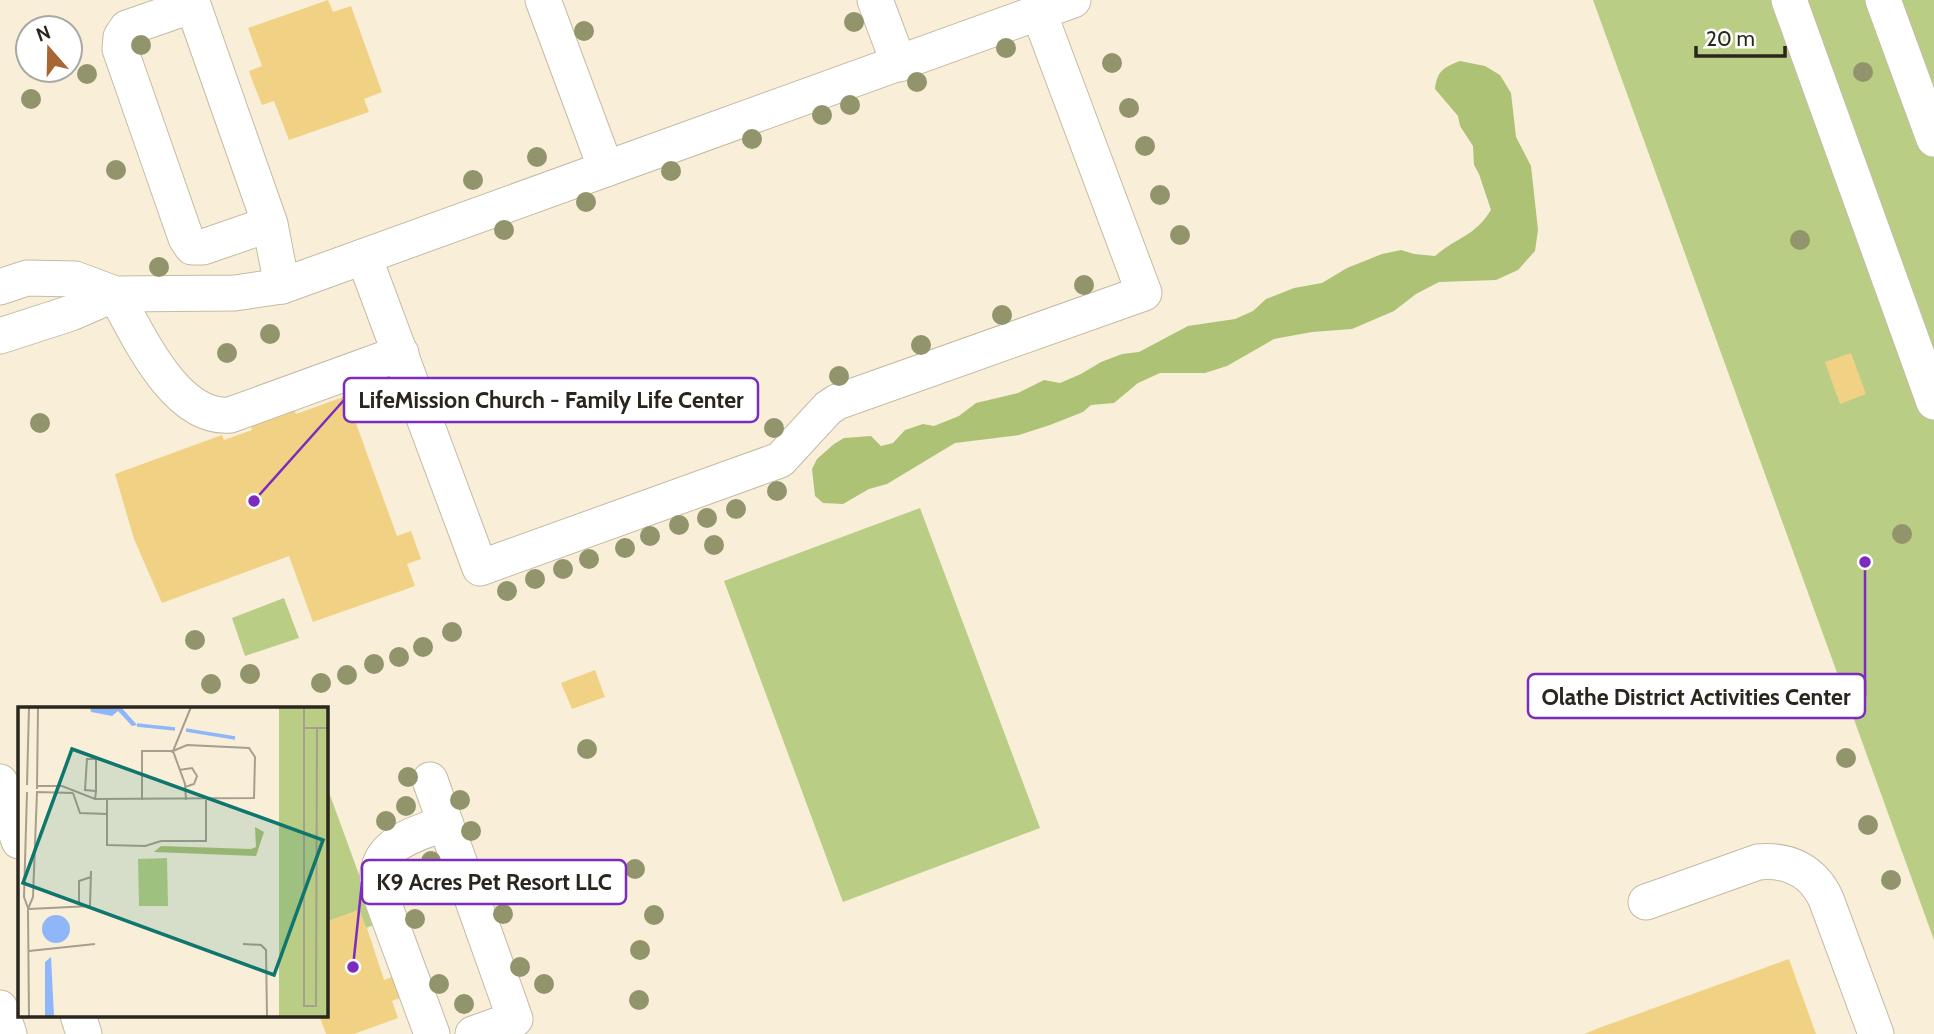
<svg xmlns="http://www.w3.org/2000/svg" width="1934" height="1034" font-family="Cabin,sans-serif">
	<style>
		.green { fill: #b9ce84 }
		.forest { fill: #adc275 }
		.building { fill: #f1d183 }
		.lines { fill: none; stroke-linecap: round; stroke-linejoin: round }
		.minor-casing { stroke: #c4bba5; stroke-width: 37 }
		.minor { stroke: #fff; stroke-width: 35 }
		.tree { fill: #92946b }
		.inset-river { fill: none; stroke: #8fb6f8; stroke-width: 3.5 }
		.inset-road { fill: none; stroke: #a69f8e; stroke-width: 2 }
		.view { fill: #0f766e; fill-opacity: 0.15; stroke: #0f766e; stroke-width: 3.5 }
		.inset-edge { fill: none; stroke: #2a261e; stroke-width: 3.5 }
		.leader { fill: none; stroke: #7b2cbf; stroke-width: 2.5 }
		.callout-dot { fill: #7b2cbf; stroke: #fff; stroke-width: 2.5 }
		.callout { fill: #fff; stroke: #7b2cbf; stroke-width: 2.5 }
		.callout-label { font-size: 23px; text-anchor: middle; font-weight: bold; fill: #2a261e }
	</style>
	<rect width="100%" height="100%" fill="#f9efd9"/>
	<!-- green -->
	<g class="green">
		<path d="M1593,0H1934V940Z"/>
		<path d="M920,508L1040,828L843,902L724,581Z"/>
		<path d="M284,598L299,638L245,656L232,618Z"/>
		<path d="M326,784L377,924L366,928L359,910L326,922Z"/>
	</g>
	<!-- forest -->
	<path class="forest" d="M1460,61L1485,66L1500,75L1511,93L1516,137L1531,166L1538,230L1535,251L1518,270L1496,280L1439,282L1416,294L1394,311L1352,329L1312,332L1274,339L1227,366L1205,373H1160L1138,383L1114,403L1091,405L1083,412L1050,425L1019,435L955,443L887,484L869,489L843,504L823,503L815,496L812,469L817,459L834,444L844,438L871,436L881,446L893,443L905,430L923,424L934,426L959,416L976,403L1018,393L1044,380L1060,383L1081,374L1101,362L1122,354L1139,352L1188,326L1235,319L1253,311L1266,299L1294,288L1322,283L1347,268L1382,254L1401,250L1414,254L1435,256C1457,237 1474,237 1491,210L1479,174L1474,165L1473,146L1460,126L1458,116L1435,89C1437,71 1444,67 1460,61Z"/>
	<!-- building -->
	<g class="building">
		<path d="M328,0L333,12L351,6L382,92L364,99L369,112L289,140L274,101L262,105L252,80L249,71L262,66L248,28Z"/>
		<path d="M1851,353L1866,394L1840,404L1825,362Z"/>
		<path d="M284,383L296,414L346,396L397,536L411,531L421,559L407,564L415,586L313,622L289,556L162,603L134,539L115,474L222,435L224,440L252,430L240,399Z"/>
		<path d="M595,670L605,697L572,709L561,683Z"/>
		<path d="M359,910L366,928H367L384,980L397,975L405,996L392,1001L398,1018L354,1034H326L319,1015H326V922Z"/>
		<path d="M1789,959L1816,1034H1584L1599,1028Z"/>
	</g>
	<g class="lines">
		<defs>
			<g id="minor">
				<path d="M543,0L606,169"/>
				<path d="M875,0L899,64"/>
				<path d="M1789,0L1934,402"/>
				<path d="M1883,0L1934,139"/>
				<path d="M270,224L203,247H192L186,238L120,49L121,37L127,28L193,5L270,224L282,286"/>
				<path d="M364,257L480,568L741,474L780,460L828,408L837,402L1144,293L1039,13"/>
				<path d="M0,287L27,278L75,279L115,294L235,293L282,286L1073,0"/>
				<path d="M115,294C138,334 175,420 230,415L401,353"/>
				<path d="M0,336L71,313L115,294"/>
				<path d="M430,780L515,1019L473,1034"/>
				<path d="M0,782L19,841"/>
				<path d="M1646,902L1758,862C1789,859 1813,871 1826,899L1876,1034"/>
				<path d="M0,1008L9,1034"/>
				<path d="M78,1015L84,1034"/>
				<path d="M432,1034L379,891C370,845 411,836 445,823"/>
			</g>
		</defs>
		<!-- minor casing -->
		<use href="#minor" class="minor-casing"/>
		<!-- minor -->
		<use href="#minor" class="minor"/>
	</g>
	<!-- trees -->
	<g class="tree">
		<circle cx="854" cy="22" r="10"/>
		<circle cx="584" cy="31" r="10"/>
		<circle cx="141" cy="45" r="10"/>
		<circle cx="1006" cy="48" r="10"/>
		<circle cx="1112" cy="63" r="10"/>
		<circle cx="1863" cy="72" r="10"/>
		<circle cx="87" cy="74" r="10"/>
		<circle cx="917" cy="82" r="10"/>
		<circle cx="31" cy="99" r="10"/>
		<circle cx="850" cy="105" r="10"/>
		<circle cx="1129" cy="108" r="10"/>
		<circle cx="822" cy="115" r="10"/>
		<circle cx="752" cy="139" r="10"/>
		<circle cx="1145" cy="146" r="10"/>
		<circle cx="537" cy="157" r="10"/>
		<circle cx="116" cy="170" r="10"/>
		<circle cx="671" cy="171" r="10"/>
		<circle cx="473" cy="180" r="10"/>
		<circle cx="1160" cy="195" r="10"/>
		<circle cx="586" cy="202" r="10"/>
		<circle cx="504" cy="230" r="10"/>
		<circle cx="1180" cy="235" r="10"/>
		<circle cx="1800" cy="240" r="10"/>
		<circle cx="159" cy="267" r="10"/>
		<circle cx="1084" cy="285" r="10"/>
		<circle cx="1002" cy="315" r="10"/>
		<circle cx="270" cy="334" r="10"/>
		<circle cx="921" cy="345" r="10"/>
		<circle cx="227" cy="353" r="10"/>
		<circle cx="839" cy="376" r="10"/>
		<circle cx="40" cy="423" r="10"/>
		<circle cx="774" cy="428" r="10"/>
		<circle cx="777" cy="491" r="10"/>
		<circle cx="736" cy="509" r="10"/>
		<circle cx="707" cy="518" r="10"/>
		<circle cx="679" cy="525" r="10"/>
		<circle cx="1902" cy="534" r="10"/>
		<circle cx="650" cy="536" r="10"/>
		<circle cx="714" cy="545" r="10"/>
		<circle cx="625" cy="548" r="10"/>
		<circle cx="589" cy="559" r="10"/>
		<circle cx="563" cy="569" r="10"/>
		<circle cx="535" cy="579" r="10"/>
		<circle cx="507" cy="591" r="10"/>
		<circle cx="452" cy="632" r="10"/>
		<circle cx="195" cy="640" r="10"/>
		<circle cx="423" cy="647" r="10"/>
		<circle cx="399" cy="657" r="10"/>
		<circle cx="374" cy="664" r="10"/>
		<circle cx="250" cy="674" r="10"/>
		<circle cx="347" cy="675" r="10"/>
		<circle cx="321" cy="683" r="10"/>
		<circle cx="211" cy="684" r="10"/>
		<circle cx="587" cy="749" r="10"/>
		<circle cx="1846" cy="758" r="10"/>
		<circle cx="408" cy="777" r="10"/>
		<circle cx="460" cy="800" r="10"/>
		<circle cx="406" cy="806" r="10"/>
		<circle cx="386" cy="821" r="10"/>
		<circle cx="1868" cy="825" r="10"/>
		<circle cx="471" cy="831" r="10"/>
		<circle cx="431" cy="861" r="10"/>
		<circle cx="635" cy="869" r="10"/>
		<circle cx="1891" cy="880" r="10"/>
		<circle cx="503" cy="914" r="10"/>
		<circle cx="654" cy="915" r="10"/>
		<circle cx="415" cy="919" r="10"/>
		<circle cx="640" cy="950" r="10"/>
		<circle cx="520" cy="967" r="10"/>
		<circle cx="439" cy="984" r="10"/>
		<circle cx="544" cy="984" r="10"/>
		<circle cx="639" cy="1000" r="10"/>
		<circle cx="464" cy="1004" r="10"/>
	</g>
	<!-- overview -->
	<g transform="translate(18 707)">
		<rect width="310" height="310" fill="#f9efd9"/>
		<path d="M261,0H310V309H261ZM149,151L150,199H121L120,152Z" fill="#b9ce84"/>
		<path d="M237,120L246,125L238,149L136,145L143,139L233,142L238,140Z" fill="#adc275"/>
		<path d="M72,0H103L119,18L114,19L100,4L94,9L73,5ZM24 222a14 14 0 1 1 28 0a14 14 0 1 1-28 0ZM33,250L36,309H27V255Z" fill="#8fb6f8"/>
		<path class="inset-river" d="M119,18L157,22M168,23L217,31"/>
		<path class="inset-road" d="M286,0V299H298L299,21M286,21H310M161,63L174,61L179,69L176,77L167,80M9,78L11,0M20,79H44L77,92L236,91L237,50L231,41L169,38L155,44L173,0M19,82L20,0M9,85L6,190L10,201M55,86L62,106L89,107M77,92L78,84V52H69L67,83L78,84M89,92V138L127,139L143,134H188V93M124,93V44H155L167,77L168,93M61,198V174L73,170M11,202L72,199L73,164M225,237L243,238L248,243L249,309M11,244L77,237M11,309L10,202L15,190L19,85L55,86"/>
		<path class="view" d="M54,42L305,133L256,268L5,176Z"/>
		<rect width="310" height="310" class="inset-edge"/>
	</g>
	<!-- callouts -->
	<path class="leader" d="M254 501L344 400M1865 562L1865 696M353 967L362 882"/>
	<g class="callout-dot">
		<circle cx="254" cy="501" r="7"/>
		<circle cx="1865" cy="562" r="7"/>
		<circle cx="353" cy="967" r="7"/>
	</g>
	<g class="callout">
		<rect x="344" y="378" width="414" height="44" rx="7"/>
		<rect x="1528" y="674" width="337" height="44" rx="7"/>
		<rect x="362" y="860" width="264" height="44" rx="7"/>
	</g>
	<g class="callout-label">
		<text x="551" y="408">LifeMission Church - Family Life Center</text>
		<text x="1696" y="705">Olathe District Activities Center</text>
		<text x="494" y="890">K9 Acres Pet Resort LLC</text>
	</g>
	<!-- north arrow -->
	<g transform="translate(49 49) rotate(340)"><circle r="33" fill="#ffffff" stroke="#aaa8a5" stroke-width="2"/>
	<path d="M0-5L12 26L0 18L-12 26Z" fill="#a96635"/>
	<text y="-10" font-size="19" font-weight="bold" text-anchor="middle" fill="#2a261e">N</text>
	</g>
	<!-- scale -->
	<path d="M1696 46v10h89v-10" fill="none" stroke="#2a261e" stroke-width="3.5"/>
	<text x="1706" y="46" font-size="21" fill="#2a261e" stroke="#ffffff" stroke-width="5" paint-order="stroke">20 m</text>
</svg>
